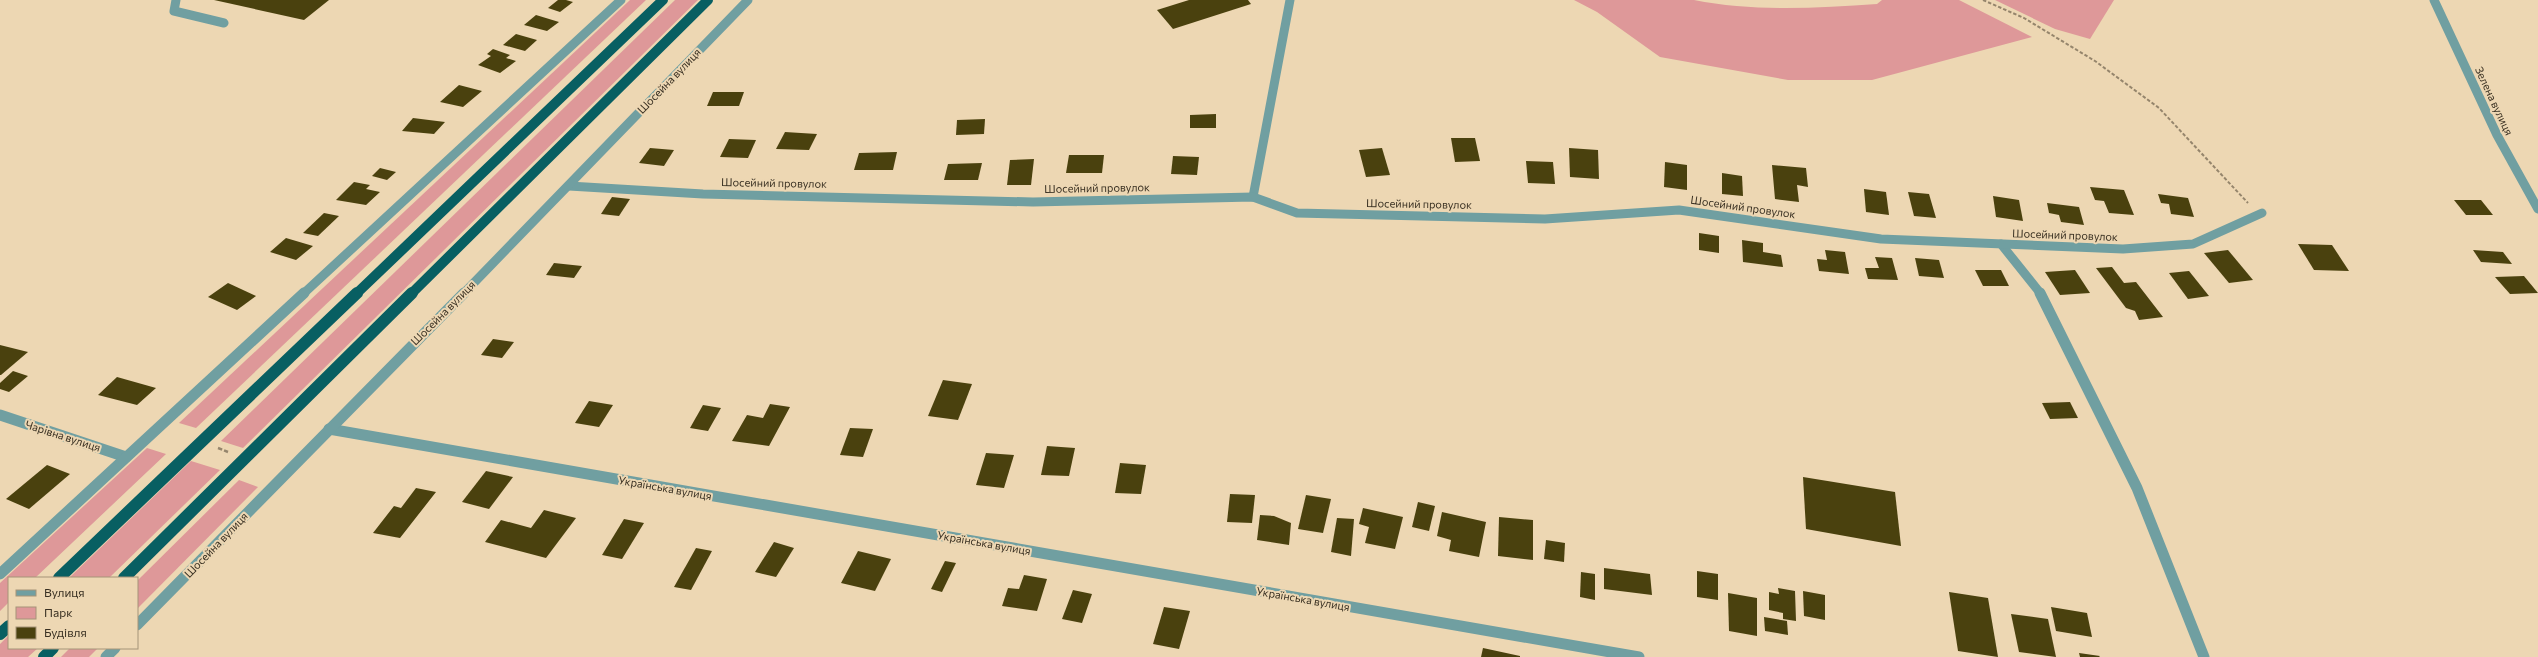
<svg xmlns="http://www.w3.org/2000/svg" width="2538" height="657" font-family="Commissioner,sans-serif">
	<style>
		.green { fill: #de9899 }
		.building { fill: #4a410e }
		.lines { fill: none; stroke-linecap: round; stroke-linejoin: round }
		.path-far1 { stroke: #95856c; stroke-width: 2; stroke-dasharray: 3.5 2; stroke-linecap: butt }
		.path { stroke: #95856c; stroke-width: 2.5; stroke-dasharray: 4.5 2; stroke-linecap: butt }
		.service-far1 { stroke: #709fa1; stroke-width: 9 }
		.service { stroke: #709fa1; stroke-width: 11 }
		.minor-far1 { stroke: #709fa1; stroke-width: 9 }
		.minor { stroke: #709fa1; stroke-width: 11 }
		.tertiary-far1 { stroke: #709fa1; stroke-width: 9 }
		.tertiary { stroke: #709fa1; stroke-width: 11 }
		.trunk-far1 { stroke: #085f62; stroke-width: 10 }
		.trunk { stroke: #085f62; stroke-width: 12 }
		.labels { text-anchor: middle; stroke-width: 4; stroke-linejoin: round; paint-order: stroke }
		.street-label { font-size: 11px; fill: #393022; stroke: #edd7b3 }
	</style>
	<rect width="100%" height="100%" fill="#edd7b3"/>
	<!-- green -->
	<g class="green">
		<path d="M630,0H646L196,428L179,423Z"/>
		<path d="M675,0H698L243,448L221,441Z"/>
		<path d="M1574,0H1694C1753,12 1817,8 1877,4L1882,0H1959L2032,37L1872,80H1788L1660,57L1597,12Z"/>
		<path d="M1995,0H2114L2090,39L2055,29Z"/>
		<path d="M147,448L166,454L35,578H9V602L0,611V583Z"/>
		<path d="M191,461L220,470L109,578H69Z"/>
		<path d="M239,480L258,487L137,609V581Z"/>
		<path d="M9,635V648H38L28,657H0V644Z"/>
		<path d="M70,648H98L89,657H61Z"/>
	</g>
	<!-- building -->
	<g class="building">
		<path d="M214,0H329L304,20Z"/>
		<path d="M558,0H566L573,2L560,12L548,8Z"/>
		<path d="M1189,0H1248L1251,4L1173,29L1157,10Z"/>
		<path d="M536,15L559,22L547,31L524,25Z"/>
		<path d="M516,34L537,40L525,51L503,45Z"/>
		<path d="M493,49L510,55L506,58L516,61L500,73L478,65L491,56L487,54Z"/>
		<path d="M459,85L482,91L463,107L440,102Z"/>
		<path d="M713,92H744L739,106H707Z"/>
		<path d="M1216,114V128H1190V115Z"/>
		<path d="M413,118L445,122L434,134L402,131Z"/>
		<path d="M985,119L984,134L956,135L957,120Z"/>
		<path d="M785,132L817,134L809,150L776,149Z"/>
		<path d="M1451,138H1475L1480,161L1455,162Z"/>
		<path d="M729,139L756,140L748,158L720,157Z"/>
		<path d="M650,148L674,150L664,166L639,163Z"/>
		<path d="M1382,148L1390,175L1366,177L1359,150Z"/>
		<path d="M1569,148L1598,150L1599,179L1570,177Z"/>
		<path d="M897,152L893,170H854L859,153Z"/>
		<path d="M1069,155H1104L1102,173H1066Z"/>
		<path d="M1173,156L1199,157L1197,175L1171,174Z"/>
		<path d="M1034,159L1031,185H1007L1010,160Z"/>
		<path d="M1526,161L1553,162L1555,184L1528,183Z"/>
		<path d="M1665,162L1687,165V190L1664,187Z"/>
		<path d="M982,163L978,180H944L948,164Z"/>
		<path d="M1772,165L1806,168L1808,187L1797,185L1799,202L1775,199Z"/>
		<path d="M380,168L396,172L387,180L372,176Z"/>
		<path d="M1722,173L1742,176L1743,196L1722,194Z"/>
		<path d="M354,182L370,185L366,189L380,192L366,205L336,200Z"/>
		<path d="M2090,187L2124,190L2134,215L2109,213L2104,201L2095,200Z"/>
		<path d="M1864,189L1886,192L1889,215L1866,212Z"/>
		<path d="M1908,192L1929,194L1936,218L1914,216Z"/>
		<path d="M2158,194L2188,198L2194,217L2171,214L2169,204L2161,203Z"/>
		<path d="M1993,196L2019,200L2023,221L1996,217Z"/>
		<path d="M612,197L630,199L619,216L601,214Z"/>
		<path d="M2454,200H2481L2493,215H2466Z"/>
		<path d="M2047,203L2079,207L2084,225L2061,222L2059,215L2049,213Z"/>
		<path d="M324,213L339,216L318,236L303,233Z"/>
		<path d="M1699,233L1719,236V253L1699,250Z"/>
		<path d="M286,238L313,246L296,260L270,252Z"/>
		<path d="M1742,240L1763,243V252L1781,255L1783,267L1743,262Z"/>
		<path d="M2298,244L2332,245L2349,271L2314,270Z"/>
		<path d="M1825,250L1845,252L1849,274L1819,271L1817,259L1827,260Z"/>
		<path d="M2228,250L2253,280L2229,283L2204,253Z"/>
		<path d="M2473,250L2503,252L2512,264L2481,262Z"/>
		<path d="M1875,257L1892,258L1898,280L1868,279L1865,268H1879Z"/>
		<path d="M1915,258L1939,260L1944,278L1919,276Z"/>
		<path d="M554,263L582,266L574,278L546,275Z"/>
		<path d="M2112,267L2124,283L2136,282L2163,317L2139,320L2135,311L2126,308L2096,268Z"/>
		<path d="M1975,270H2001L2009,286H1983Z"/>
		<path d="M2075,270L2090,293L2060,295L2045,272Z"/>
		<path d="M2189,271L2209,296L2188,299L2169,273Z"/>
		<path d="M2524,276L2538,293L2510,294L2495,277Z"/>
		<path d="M228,283L256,296L237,310L208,297Z"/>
		<path d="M493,339L514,342L502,358L481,355Z"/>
		<path d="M0,345L28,352L1,375H0Z"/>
		<path d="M13,371L28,376L9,392L0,389V383Z"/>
		<path d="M117,377L156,388L137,405L98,395Z"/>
		<path d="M943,380L972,384L958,420L928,416Z"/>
		<path d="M589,401L613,405L599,427L575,423Z"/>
		<path d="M2070,402L2078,418L2050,419L2042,403Z"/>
		<path d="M770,404L790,407L769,446L732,441L747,415L763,418Z"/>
		<path d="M703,405L721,408L708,431L690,428Z"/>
		<path d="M850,428L873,429L863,457L840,455Z"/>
		<path d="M1047,446L1075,448L1069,476L1041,475Z"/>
		<path d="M986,453L1014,455L1004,488L976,485Z"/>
		<path d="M1120,463L1146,465L1141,494L1115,493Z"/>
		<path d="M47,465L70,474L29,509L6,499Z"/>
		<path d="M486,471L513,477L489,509L462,502Z"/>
		<path d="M1803,477L1895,492L1901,546L1806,529Z"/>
		<path d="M416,488L436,492L400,538L373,533L394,506L401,508Z"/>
		<path d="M1230,494L1255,495L1252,523L1227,522Z"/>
		<path d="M1306,495L1331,499L1323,533L1298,529Z"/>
		<path d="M1418,502L1435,506L1429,531L1412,527Z"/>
		<path d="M1363,508L1403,517L1395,549L1365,543L1369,527L1359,524Z"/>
		<path d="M544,510L576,518L546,558L485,542L501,520L531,528Z"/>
		<path d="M1442,512L1486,522L1479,557L1449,551L1451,540L1437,536Z"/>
		<path d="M1260,515L1274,516L1291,523L1289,545L1257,540Z"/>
		<path d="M1499,517L1533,520V560L1498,556Z"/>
		<path d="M1337,518L1354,519L1351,556L1331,552Z"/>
		<path d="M624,519L644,523L622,559L602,555Z"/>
		<path d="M1546,540L1565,543L1564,562L1544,559Z"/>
		<path d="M774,542L794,548L776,577L755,572Z"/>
		<path d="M696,548L712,551L691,590L674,587Z"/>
		<path d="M858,551L891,559L875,591L841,583Z"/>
		<path d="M945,561L956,563L942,592L931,589Z"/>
		<path d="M1604,568L1650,574L1652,595L1604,589Z"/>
		<path d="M1697,571L1718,574V600L1697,597Z"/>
		<path d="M1581,572L1595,574V600L1580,597Z"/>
		<path d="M1024,575L1047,579L1037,611L1002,606L1008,588L1019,589Z"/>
		<path d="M1778,588L1795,591L1796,621L1783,619V613L1769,610V592L1779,594Z"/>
		<path d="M1073,590L1092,594L1082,623L1062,619Z"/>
		<path d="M1803,591L1825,595V620L1804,616Z"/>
		<path d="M1949,592L1988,598L1998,657L1958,651Z"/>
		<path d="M1728,593L1757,598V636L1729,631Z"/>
		<path d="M1164,607L1190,611L1179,649L1153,644Z"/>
		<path d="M2051,607L2087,613L2092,637L2056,631Z"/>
		<path d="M2011,614L2048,619L2056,657L2019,652Z"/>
		<path d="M1764,617L1787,621L1788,635L1765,631Z"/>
		<path d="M1483,648L1520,656V657H1481Z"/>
		<path d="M2079,653L2100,656L2099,657H2080Z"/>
	</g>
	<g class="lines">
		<!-- path-far1 -->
		<path class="path-far1" d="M1983,0L2024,18L2095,61L2159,108L2248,203"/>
		<!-- path -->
		<path class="path" d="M218,448L228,452"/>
		<!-- service-far1 -->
		<g class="service-far1">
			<path d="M176,0L174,11L224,23"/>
			<path d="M1253,197L1290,0"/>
			<path d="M2001,244L2041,294"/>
		</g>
		<!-- service -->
		<path class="service" d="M2040,293L2137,488L2204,657"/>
		<!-- minor-far1 -->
		<g class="minor-far1">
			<path d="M2434,0L2497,135L2538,209"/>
			<path d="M569,186L703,194L1033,202L1253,197L1297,213L1545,219L1679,210L1881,239L2123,249L2193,244L2262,213"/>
		</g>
		<!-- minor -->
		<path class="minor" d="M329,429L1639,657"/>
		<!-- tertiary-far1 -->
		<g class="tertiary-far1">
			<path d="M303,294L621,0"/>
			<path d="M463,294L748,0"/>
		</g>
		<!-- tertiary -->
		<g class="tertiary">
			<path d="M0,415L126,457"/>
			<path d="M0,574L304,293"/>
			<path d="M137,625L464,293"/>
			<path d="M106,657L115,648"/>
		</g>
		<!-- trunk-far1 -->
		<g class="trunk-far1">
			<path d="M356,294L663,0"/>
			<path d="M411,294L708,0"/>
		</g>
		<!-- trunk -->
		<g class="trunk">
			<path d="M59,578L357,293"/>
			<path d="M124,578L412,293"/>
			<path d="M0,634L9,626"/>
			<path d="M44,657L53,648"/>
		</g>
	</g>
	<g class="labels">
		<!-- street labels -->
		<g class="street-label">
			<text transform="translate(669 81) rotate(-46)" y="4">Шосейна вулиця</text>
			<text transform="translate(2494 101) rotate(65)" y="4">Зелена вулиця</text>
			<text transform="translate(774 183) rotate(1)" y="4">Шосейний провулок</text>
			<text transform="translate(1097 188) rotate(-1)" y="4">Шосейний провулок</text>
			<text transform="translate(1419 204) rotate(1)" y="4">Шосейний провулок</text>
			<text transform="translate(1743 207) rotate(8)" y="4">Шосейний провулок</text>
			<text transform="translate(2065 235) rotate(2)" y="4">Шосейний провулок</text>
			<text transform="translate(443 313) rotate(-45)" y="4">Шосейна вулиця</text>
			<text transform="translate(63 436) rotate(18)" y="4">Чарівна вулиця</text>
			<text transform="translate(665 488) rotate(10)" y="4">Українська вулиця</text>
			<text transform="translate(984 543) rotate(10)" y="4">Українська вулиця</text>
			<text transform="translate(216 545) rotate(-46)" y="4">Шосейна вулиця</text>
			<text transform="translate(1303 599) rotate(10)" y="4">Українська вулиця</text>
		</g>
	</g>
	<!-- legend -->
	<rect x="8" y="577" width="130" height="72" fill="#edd7b3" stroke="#a59479"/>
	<rect x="16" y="590" width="20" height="6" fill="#709fa1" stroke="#a59479"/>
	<text x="44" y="597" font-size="12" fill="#393022">Вулиця</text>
	<rect x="16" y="607" width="20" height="12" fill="#de9899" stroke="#a59479"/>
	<text x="44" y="617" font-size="12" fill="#393022">Парк</text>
	<rect x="16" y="627" width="20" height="12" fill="#4a410e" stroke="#a59479"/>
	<text x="44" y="637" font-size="12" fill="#393022">Будівля</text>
</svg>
